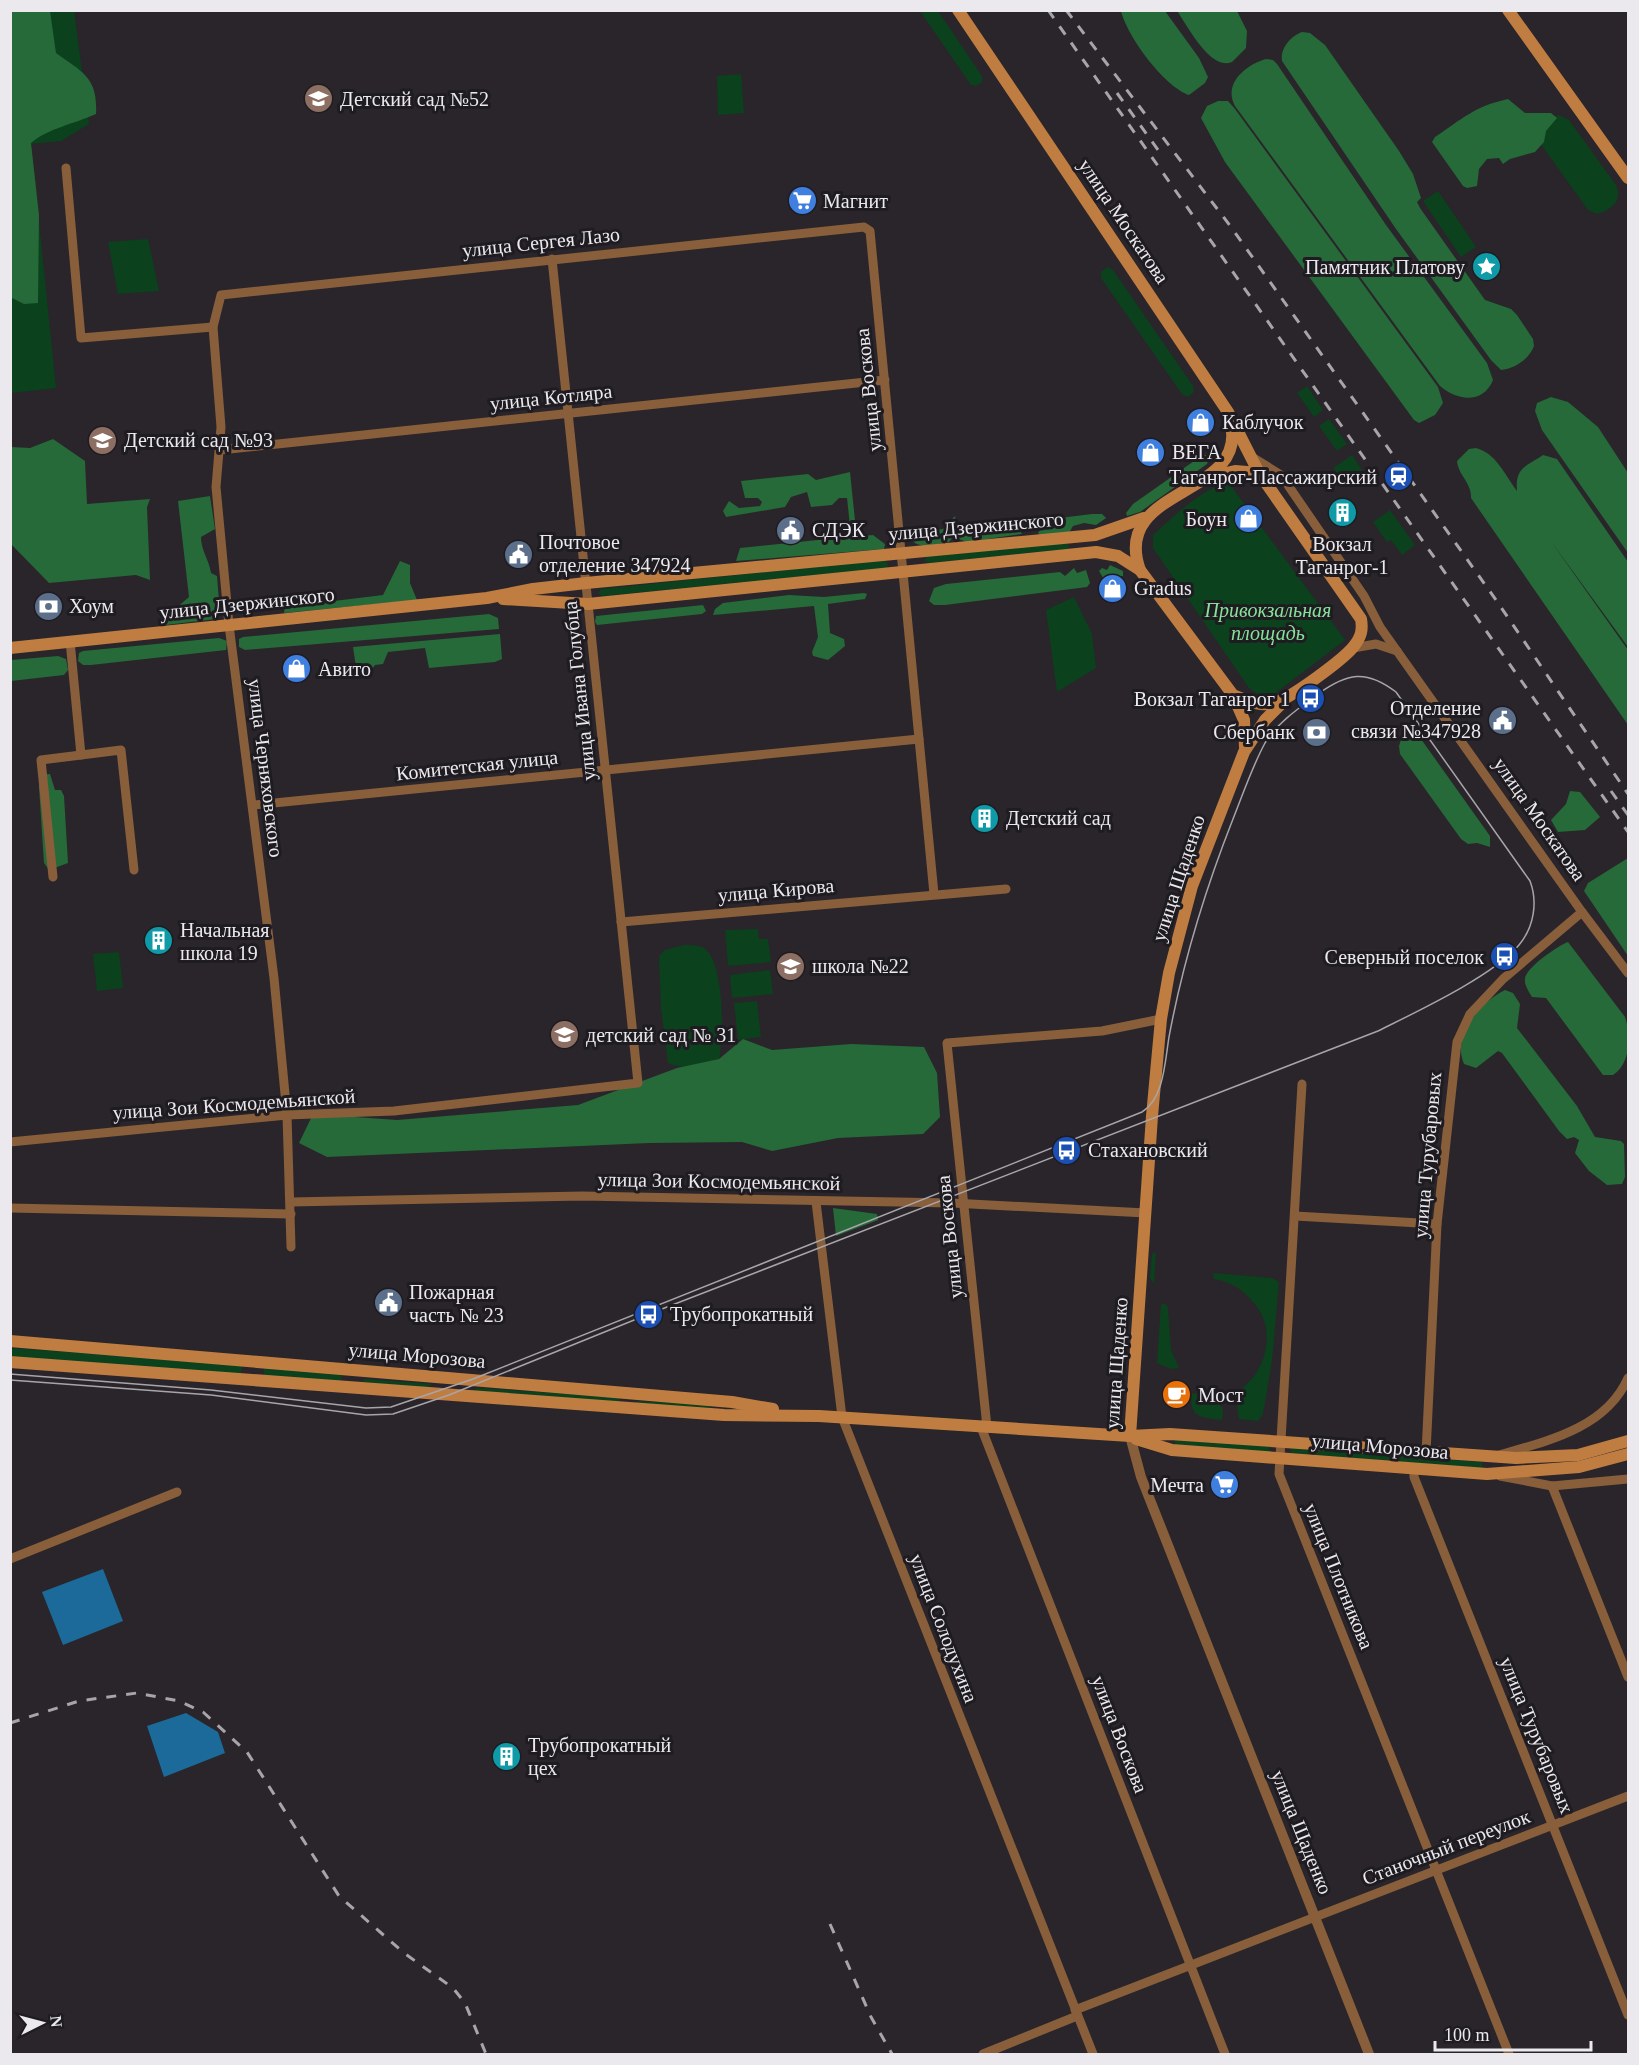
<svg xmlns="http://www.w3.org/2000/svg" width="1639" height="2065" font-family="Georgia,serif">
	<style>
		.green { fill: #0b411d }
		.forest { fill: #256a38 }
		.water { fill: #1c6a9a }
		.lines { fill: none; stroke-linecap: round; stroke-linejoin: round }
		.minor { stroke: #885e3b; stroke-width: 9 }
		.tertiary { stroke: #885e3b; stroke-width: 10 }
		.secondary { stroke: #c07d41; stroke-width: 12 }
		.tram { stroke: #a8a5a9; stroke-width: 1.5 }
		.rail { stroke: #a8a5a9; stroke-width: 3; stroke-dasharray: 10 10; stroke-linecap: butt }
		.labels { text-anchor: middle; stroke-width: 6; stroke-linejoin: round; paint-order: stroke }
		.poi-label { font-size: 20px; fill: #ebe9ed; stroke: #1f1c21; text-anchor: start }
		.street-label { font-size: 20px; fill: #ebe9ed; stroke: #1f1c21 }
		.park-label { font-size: 20px; font-style: italic; fill: #85e299; stroke: #1f1c21 }
	</style>
	<rect width="100%" height="100%" fill="#29252a"/>
	<!-- green -->
	<g class="green">
		<path d="M11,11H74L89,124L61,141L31,144L56,388L11,393Z"/>
		<path d="M920,11H938L982,76V82L976,86L971,85Z"/>
		<path d="M741,74L744,113L718,115L717,76Z"/>
		<path d="M1559,115L1569,120L1616,185C1623,201 1611,210 1597,214L1588,210L1540,143L1553,117Z"/>
		<path d="M1438,191L1476,247L1461,257L1423,201Z"/>
		<path d="M148,239L159,291L118,294L108,242Z"/>
		<path d="M1107,267L1113,270L1193,386L1194,392L1188,397L1182,394L1101,278V272Z"/>
		<path d="M1307,386L1323,410L1314,417L1297,393Z"/>
		<path d="M1329,419L1347,444L1337,451L1319,426Z"/>
		<path d="M1352,455L1364,473L1346,485L1333,468Z"/>
		<path d="M1226,484L1231,486L1345,640L1273,695H1259L1249,688L1153,548V535C1171,519 1202,488 1226,484Z"/>
		<path d="M1390,510L1415,545L1402,555L1391,540L1387,542L1373,522Z"/>
		<path d="M1068,542L1069,549L928,563L924,560L927,556Z"/>
		<path d="M885,560L888,564L887,568L602,596L598,593L601,589Z"/>
		<path d="M1074,597L1092,634L1096,668L1057,692L1046,610Z"/>
		<path d="M758,929L759,939H768L771,962L728,966L725,930Z"/>
		<path d="M683,945C688,945 697,945 702,947C725,957 724,1038 719,1059C701,1064 686,1071 668,1063L661,1009L659,956L665,950Z"/>
		<path d="M119,952L123,988L97,991L93,954Z"/>
		<path d="M770,970L773,994L732,998L730,975Z"/>
		<path d="M757,1001L761,1037L738,1040L734,1003Z"/>
		<path d="M1156,1252L1154,1284L1150,1278L1152,1254Z"/>
		<path d="M1213,1273L1272,1278L1279,1282L1272,1361L1263,1414L1258,1421L1239,1419C1237,1410 1236,1400 1240,1392C1243,1386 1251,1381 1255,1375C1270,1352 1272,1323 1253,1302C1242,1289 1231,1282 1214,1279Z"/>
		<path d="M1161,1303L1167,1305L1168,1309L1171,1350L1179,1368L1171,1369L1157,1363Z"/>
		<path d="M10,1348L242,1364L241,1374L11,1357Z"/>
		<path d="M264,1367L342,1372L341,1382L264,1377Z"/>
		<path d="M365,1379L432,1384L426,1388L362,1382Z"/>
		<path d="M478,1388L619,1397V1403L470,1391Z"/>
		<path d="M1201,1393C1214,1398 1227,1404 1222,1420C1203,1418 1188,1418 1192,1394Z"/>
		<path d="M636,1401L708,1404L711,1408L636,1405Z"/>
		<path d="M1175,1439L1270,1446L1269,1452L1174,1446Z"/>
		<path d="M1291,1448L1482,1462V1468L1290,1453Z"/>
	</g>
	<!-- forest -->
	<g class="forest">
		<path d="M10,11H50L56,53C82,72 98,77 96,114C74,124 49,128 31,143L39,215L38,303L24,304L10,297Z"/>
		<path d="M1121,11H1165L1199,58L1208,77L1205,83L1189,95C1164,87 1127,36 1121,11Z"/>
		<path d="M1177,11H1237L1247,31L1246,48L1232,62C1210,71 1188,26 1177,11Z"/>
		<path d="M1302,32L1310,33L1325,45L1399,151L1413,174L1421,198L1417,202L1420,208L1485,300L1511,309L1517,315L1533,339L1534,346C1529,359 1515,369 1501,370L1491,360L1396,229L1282,61C1280,48 1291,36 1302,32Z"/>
		<path d="M1266,59L1273,60L1277,64L1386,225L1487,363L1493,380C1483,405 1456,400 1440,386L1235,106C1223,84 1245,65 1266,59Z"/>
		<path d="M1508,99L1525,113H1551L1557,118L1546,131L1544,142L1535,152L1510,159L1503,164L1499,158L1487,159L1479,169L1477,186L1467,188L1463,186L1432,142L1435,137C1462,119 1475,106 1508,99Z"/>
		<path d="M1218,101H1228L1235,109L1438,387L1443,403L1435,415L1419,423L1414,420L1225,162L1201,118L1207,106Z"/>
		<path d="M1551,397L1568,402L1598,427L1628,473V553L1542,430L1535,411L1537,403Z"/>
		<path d="M53,439L85,461L87,504L150,499L147,507L150,580L136,575L49,583L11,544V447L30,448Z"/>
		<path d="M1476,448C1496,453 1505,475 1517,491C1515,468 1525,467 1543,455L1557,459L1628,562V647L1550,540L1628,650V725L1471,498C1472,483 1458,475 1457,461L1469,449Z"/>
		<path d="M1204,454L1209,458L1207,464L1140,512L1127,516L1126,513L1133,504Z"/>
		<path d="M850,472L856,530L862,536L873,535L885,544L884,549L736,561L740,548L847,537L850,526L847,498H839L832,505L811,507L807,492L791,497L785,507L726,517L723,511L729,501L739,508L760,506L762,502L758,498H745L741,481L808,474L816,480Z"/>
		<path d="M210,496L215,529L201,537C201,551 209,559 211,573L217,576L220,613L216,619L166,625L160,622L189,597L178,501Z"/>
		<path d="M1092,514H1102L1106,518L1096,525L1084,523L1073,526L1069,533L1041,536L1038,533L1043,526V520Z"/>
		<path d="M955,516L957,528L1014,523L1022,534L967,542L953,537L949,542C936,544 916,551 910,537L917,532L943,529Z"/>
		<path d="M400,561L410,565V583L417,600L284,613L285,607L383,595Z"/>
		<path d="M1110,565L1123,571V576H1115L1105,581L1099,571L1102,568L1107,570Z"/>
		<path d="M1074,568L1077,573L1086,570L1090,583L1087,587L945,605H934L929,601L934,588L946,584L1060,572L1065,576Z"/>
		<path d="M864,593L867,594L865,599L828,604L830,633L844,639L845,646L828,660L813,656L812,652L818,637L814,606L713,615L715,609L723,603L789,595L824,597Z"/>
		<path d="M703,605L706,611L702,614L597,625L595,622L596,616Z"/>
		<path d="M489,614L498,618L499,629L245,650L239,647V639L243,637Z"/>
		<path d="M500,634L502,659L495,662L429,668L425,648L388,652L383,664L375,665L370,672L357,674L353,647Z"/>
		<path d="M219,638L227,641L226,650L91,665H83L78,661L79,653L83,651Z"/>
		<path d="M58,656L66,659L68,670L64,675L11,681V660Z"/>
		<path d="M1405,727H1412L1416,732L1490,836V847L1477,843L1468,844L1461,839L1400,754L1399,746Z"/>
		<path d="M50,774L55,790H61L64,796L68,863L49,870L44,863L39,787V775Z"/>
		<path d="M1570,791L1580,792L1600,817L1585,830L1558,832L1551,820L1566,804Z"/>
		<path d="M1628,858V956L1584,891L1588,883Z"/>
		<path d="M1568,942L1625,1017C1631,1034 1631,1064 1613,1075H1603L1546,998L1532,997C1529,992 1524,985 1525,979C1525,968 1559,945 1568,942Z"/>
		<path d="M1505,990L1513,993L1520,1004L1517,1028L1577,1106L1595,1137L1621,1141L1624,1144L1625,1177L1622,1184L1607,1185L1589,1171L1575,1153L1579,1140L1574,1137L1567,1139L1559,1131L1502,1053L1498,1051L1476,1068L1464,1064C1451,1034 1481,1002 1505,990Z"/>
		<path d="M743,1039L772,1050L851,1044L924,1047L937,1073L940,1117L923,1134L838,1138L772,1151L742,1142L649,1143L327,1157L299,1143L313,1114L397,1120L578,1105L677,1068L719,1059Z"/>
		<path d="M833,1208L877,1214L878,1220L836,1236Z"/>
	</g>
	<!-- water -->
	<g class="water">
		<path d="M103,1569L123,1621L63,1645L42,1592Z"/>
		<path d="M186,1713L218,1732L225,1753L164,1777L147,1726Z"/>
	</g>
	<g class="lines">
		<!-- minor -->
		<g class="minor">
			<path d="M66,168L81,338L213,327"/>
			<path d="M220,450L885,380"/>
			<path d="M1252,457L1281,475L1364,596L1380,627L1582,912L1628,973"/>
			<path d="M70,641L81,755L121,750L134,870"/>
			<path d="M1353,648L1376,644L1397,651"/>
			<path d="M253,805L919,739"/>
			<path d="M53,877L41,760L81,755"/>
			<path d="M621,922L1006,889"/>
			<path d="M1302,1084L1279,1474L1509,2054"/>
			<path d="M10,1142L287,1115L394,1111L638,1083L552,259"/>
			<path d="M291,1202L582,1196L952,1203L1146,1213"/>
			<path d="M816,1202L842,1417L1093,2054"/>
			<path d="M10,1208L291,1214"/>
			<path d="M1295,1216L1437,1224"/>
			<path d="M291,1247L287,1115L274,978L229,625L216,487L221,427L213,327L221,295L864,227L870,231L934,894"/>
			<path d="M981,1427L1225,2054"/>
			<path d="M987,1427L947,1043L1102,1031L1161,1019"/>
			<path d="M1426,1453L1437,1224L1457,1042L1470,1014L1503,979L1582,912"/>
			<path d="M1499,1455C1548,1441 1606,1428 1628,1378"/>
			<path d="M1414,1468V1477L1628,2015"/>
			<path d="M1500,1476L1552,1486L1628,1479"/>
			<path d="M1552,1486L1628,1677"/>
			<path d="M10,1559L177,1492"/>
			<path d="M1075,2010L1628,1796"/>
			<path d="M983,2054L1077,2016"/>
		</g>
		<!-- tertiary -->
		<path class="tertiary" d="M1130,1436L1141,1477L1369,2054"/>
		<!-- secondary -->
		<g class="secondary">
			<path d="M958,10L1228,412L1259,473L1361,619C1363,630 1361,637 1354,646C1344,659 1290,699 1274,703C1259,707 1246,700 1233,695"/>
			<path d="M1508,10L1628,178"/>
			<path d="M1231,425C1247,497 1110,487 1140,570L1233,695L1244,720L1245,748"/>
			<path d="M1208,477L1235,471L1259,473"/>
			<path d="M503,599L588,604L1096,552L1118,556L1140,570"/>
			<path d="M10,648L487,598L533,589L586,583L1095,535L1144,518"/>
			<path d="M10,1341L732,1402L773,1409"/>
			<path d="M10,1362L724,1415L819,1416L1130,1436L1170,1434L1516,1458L1578,1455L1628,1441"/>
			<path d="M1130,1436L1152,1116L1161,1019L1169,973L1192,886L1244,752L1265,720L1284,701"/>
			<path d="M1136,1439L1172,1450L1487,1474L1579,1467L1628,1454"/>
		</g>
		<!-- tram -->
		<path class="tram" d="M10,1374L211,1390L366,1408L391,1407L473,1379L1142,1112C1164,1099 1165,1061 1169,1037C1183,962 1205,890 1233,819C1243,794 1252,767 1265,743C1277,723 1299,708 1318,694C1347,673 1366,669 1396,692L1530,881C1538,902 1534,927 1519,945C1493,976 1416,1012 1378,1031L649,1314L449,1395L393,1414L366,1415L211,1395L10,1380"/>
		<!-- rail -->
		<g class="rail">
			<path d="M1048,10L1628,832"/>
			<path d="M1066,10L1231,227L1496,600L1628,794"/>
			<path d="M1117,93L1161,154"/>
			<path d="M1611,791L1628,815"/>
			<path d="M10,1723L79,1701L137,1693L179,1701L203,1712L247,1752L339,1896L404,1953L453,1988L465,2003L486,2054"/>
			<path d="M830,1924L871,2017L892,2054"/>
		</g>
	</g>
	<!-- icons -->
	<defs>
		<symbol id="school-disc" viewBox="-11 -11 22 22"><circle r="9.5" fill="#8d6e63" stroke="#1f1c21"/><path d="M0-5L7-2L0 1L-7-2ZM-4 1L0 2.5L4 1V4Q0 6-4 4Z" fill="#fff"/></symbol>
		<symbol id="supermarket-disc" viewBox="-11 -11 22 22"><circle r="9.5" fill="#3f7fe0" stroke="#1f1c21"/><path d="M-6-5.5h2.5l.6 2H6L4.5 2H-2.5L-4.4-4H-6ZM-1.5 3.2a1.3 1.3 0 1 0 .1 0ZM3 3.2a1.3 1.3 0 1 0 .1 0Z" fill="#fff"/></symbol>
		<symbol id="sight-disc" viewBox="-11 -11 22 22"><circle r="9.5" fill="#0f9aa8" stroke="#1f1c21"/><path d="M0-6L1.8-2.2L6-1.7L2.9 1.2L3.7 5.4L0 3.3L-3.7 5.4L-2.9 1.2L-6-1.7L-1.8-2.2Z" fill="#fff"/></symbol>
		<symbol id="shop-disc" viewBox="-11 -11 22 22"><circle r="9.5" fill="#3f7fe0" stroke="#1f1c21"/><path d="M-5-2.5h2.3a2.7 3.5 0 0 1 5.4 0H5L5.5 6h-11ZM-1.5-2.5h3a1.5 2.3 0 0 0-3 0Z" fill="#fff"/></symbol>
		<symbol id="station-disc" viewBox="-11 -11 22 22"><circle r="9.5" fill="#1a4fb4" stroke="#1f1c21"/><path d="M-3-6H3Q5-6 5-4V2Q5 4 3 4L4.5 6H3L1.5 4h-3L-3 6H-4.5L-3 4Q-5 4-5 2V-4Q-5-6-3-6ZM-3.5-4v3h7v-3ZM-3.5 1v1.5H-2V1ZM2 1v1.5H3.5V1Z" fill="#fff"/></symbol>
		<symbol id="building-disc" viewBox="-11 -11 22 22"><circle r="9.5" fill="#0f9aa8" stroke="#1f1c21"/><path d="M-4-6H4V6H1V3H-1V6H-4ZM-2.5-4.3h1.7v1.8h-1.7ZM.8-4.3h1.7v1.8H.8ZM-2.5-1h1.7V.8h-1.7ZM.8-1h1.7V.8H.8Z" fill="#fff"/></symbol>
		<symbol id="civic-disc" viewBox="-11 -11 22 22"><circle r="9.5" fill="#5c6f8a" stroke="#1f1c21"/><path d="M-.6-6.5H3V-4.5H.6V-3L4-1V1h2V6H-6V1h2V-1L-.6-3ZM-1.2 2.5V6h2.4V2.5Z" fill="#fff"/></symbol>
		<symbol id="bank-disc" viewBox="-11 -11 22 22"><circle r="9.5" fill="#5c6f8a" stroke="#1f1c21"/><path d="M-6-4H6V4H-6ZM0-2.3a2.3 2.3 0 1 0 0 4.6a2.3 2.3 0 1 0 0-4.6Z" fill="#fff"/></symbol>
		<symbol id="bus-disc" viewBox="-11 -11 22 22"><circle r="9.5" fill="#1a4fb4" stroke="#1f1c21"/><path d="M-5-6H5V4H4V6H2V4H-2V6H-4V4H-5ZM-3.5-4V0h7V-4ZM-3.5 1.2v1.5H-2V1.2ZM2 1.2v1.5H3.5V1.2Z" fill="#fff"/></symbol>
		<symbol id="cafe-disc" viewBox="-11 -11 22 22"><circle r="9.5" fill="#e8710a" stroke="#1f1c21"/><path d="M-5.5-4.5H6V0H3Q3 3.5 0 3.5H-2.5Q-5.5 3.5-5.5 0ZM3-3.2v2h1.7v-2ZM-6 4.5H4V6H-6Z" fill="#fff"/></symbol>
	</defs>
	<g fill-rule="evenodd">
		<use href="#school-disc" x="302" y="82" width="33" height="33"/>
		<use href="#supermarket-disc" x="786" y="184" width="33" height="33"/>
		<use href="#sight-disc" x="1470" y="250" width="33" height="33"/>
		<use href="#shop-disc" x="1184" y="406" width="33" height="33"/>
		<use href="#school-disc" x="86" y="424" width="33" height="33"/>
		<use href="#shop-disc" x="1134" y="436" width="33" height="33"/>
		<use href="#station-disc" x="1382" y="460" width="33" height="33"/>
		<use href="#building-disc" x="1326" y="496" width="33" height="33"/>
		<use href="#shop-disc" x="1232" y="502" width="33" height="33"/>
		<use href="#civic-disc" x="774" y="514" width="33" height="33"/>
		<use href="#civic-disc" x="502" y="538" width="33" height="33"/>
		<use href="#shop-disc" x="1096" y="572" width="33" height="33"/>
		<use href="#bank-disc" x="32" y="590" width="33" height="33"/>
		<use href="#shop-disc" x="280" y="652" width="33" height="33"/>
		<use href="#bus-disc" x="1294" y="682" width="33" height="33"/>
		<use href="#civic-disc" x="1486" y="704" width="33" height="33"/>
		<use href="#bank-disc" x="1300" y="716" width="33" height="33"/>
		<use href="#building-disc" x="968" y="802" width="33" height="33"/>
		<use href="#building-disc" x="142" y="924" width="33" height="33"/>
		<use href="#bus-disc" x="1488" y="940" width="33" height="33"/>
		<use href="#school-disc" x="774" y="950" width="33" height="33"/>
		<use href="#school-disc" x="548" y="1018" width="33" height="33"/>
		<use href="#bus-disc" x="1050" y="1134" width="33" height="33"/>
		<use href="#civic-disc" x="372" y="1286" width="33" height="33"/>
		<use href="#bus-disc" x="632" y="1298" width="33" height="33"/>
		<use href="#cafe-disc" x="1160" y="1378" width="33" height="33"/>
		<use href="#supermarket-disc" x="1208" y="1468" width="33" height="33"/>
		<use href="#building-disc" x="490" y="1740" width="33" height="33"/>
	</g>
	<g class="labels">
		<!-- poi labels -->
		<g class="poi-label">
			<text x="340" y="106">Детский сад №52</text>
			<text x="823" y="208">Магнит</text>
			<text x="1465" y="274" text-anchor="end">Памятник Платову</text>
			<text x="1222" y="429">Каблучок</text>
			<text x="124" y="447">Детский сад №93</text>
			<text x="1172" y="459">ВЕГА</text>
			<text x="1377" y="484" text-anchor="end">Таганрог-Пассажирский</text>
			<text x="1227" y="526" text-anchor="end">Боун</text>
			<text x="812" y="537">СДЭК</text>
			<text x="539" y="549">Почтовое<tspan x="539" dy="23">отделение 347924</tspan></text>
			<text x="1342" y="551" text-anchor="middle">Вокзал<tspan x="1342" dy="23">Таганрог-1</tspan></text>
			<text x="1134" y="595">Gradus</text>
			<text x="69" y="613">Хоум</text>
			<text x="318" y="676">Авито</text>
			<text x="1290" y="706" text-anchor="end">Вокзал Таганрог 1</text>
			<text x="1481" y="715" text-anchor="end">Отделение<tspan x="1481" dy="23">связи №347928</tspan></text>
			<text x="1295" y="739" text-anchor="end">Сбербанк</text>
			<text x="1006" y="825">Детский сад</text>
			<text x="180" y="937">Начальная<tspan x="180" dy="23">школа 19</tspan></text>
			<text x="1484" y="964" text-anchor="end">Северный поселок</text>
			<text x="812" y="973">школа №22</text>
			<text x="586" y="1042">детский сад № 31</text>
			<text x="1088" y="1157">Стахановский</text>
			<text x="409" y="1299">Пожарная<tspan x="409" dy="23">часть № 23</tspan></text>
			<text x="670" y="1321">Трубопрокатный</text>
			<text x="1198" y="1402">Мост</text>
			<text x="1204" y="1492" text-anchor="end">Мечта</text>
			<text x="528" y="1752">Трубопрокатный<tspan x="528" dy="23">цех</tspan></text>
		</g>
		<!-- street labels -->
		<g class="street-label">
			<text transform="translate(1124 221) rotate(56)" y="7">улица Москатова</text>
			<text transform="translate(541 242) rotate(-6)" y="7">улица Сергея Лазо</text>
			<text transform="translate(868 390) rotate(-96)" y="7">улица Воскова</text>
			<text transform="translate(551 397) rotate(-6)" y="7">улица Котляра</text>
			<text transform="translate(976 526) rotate(-5)" y="7">улица Дзержинского</text>
			<text transform="translate(247 603) rotate(-6)" y="7">улица Дзержинского</text>
			<text transform="translate(579 691) rotate(-96)" y="7">улица Ивана Голубца</text>
			<text transform="translate(477 765) rotate(-6)" y="7">Комитетская улица</text>
			<text transform="translate(266 768) rotate(83)" y="7">улица Черняховского</text>
			<text transform="translate(1540 819) rotate(55)" y="7">улица Москатова</text>
			<text transform="translate(1178 878) rotate(-72)" y="7">улица Щаденко</text>
			<text transform="translate(776 890) rotate(-5)" y="7">улица Кирова</text>
			<text transform="translate(234 1104) rotate(-4)" y="7">улица Зои Космодемьянской</text>
			<text transform="translate(1427 1155) rotate(-85)" y="7">улица Турубаровых</text>
			<text transform="translate(719 1181) rotate(1)" y="7">улица Зои Космодемьянской</text>
			<text transform="translate(949 1237) rotate(-96)" y="7">улица Воскова</text>
			<text transform="translate(417 1355) rotate(5)" y="7">улица Морозова</text>
			<text transform="translate(1116 1363) rotate(-86)" y="7">улица Щаденко</text>
			<text transform="translate(1380 1446) rotate(5)" y="7">улица Морозова</text>
			<text transform="translate(1339 1576) rotate(68)" y="7">улица Плотникова</text>
			<text transform="translate(944 1628) rotate(69)" y="7">улица Солодухина</text>
			<text transform="translate(1120 1734) rotate(69)" y="7">улица Воскова</text>
			<text transform="translate(1537 1735) rotate(68)" y="7">улица Турубаровых</text>
			<text transform="translate(1302 1832) rotate(68)" y="7">улица Щаденко</text>
			<text transform="translate(1446 1847) rotate(-21)" y="7">Станочный переулок</text>
		</g>
		<!-- park labels -->
		<g class="park-label">
			<text x="1268" y="617">Привокзальная<tspan x="1268" dy="23">площадь</tspan></text>
		</g>
	</g>
	<!-- border -->
	<rect width="1639" height="2065" fill="none" stroke="#ebe9ed" stroke-width="24"/>
	<!-- north arrow -->
	<g transform="translate(42 2023) rotate(84)" stroke="#1f1c21" stroke-width="4.5" paint-order="stroke">
	<path d="M0-4.5L10 22L0 15L-10 22Z" fill="#ebe9ed"/>
	<text y="-9" font-size="16" font-weight="bold" text-anchor="middle" fill="#ebe9ed">N</text>
	</g>
	<!-- scale -->
	<path d="M1435 2041v9h156v-9" fill="none" stroke="#ebe9ed" stroke-width="3"/>
	<text x="1444" y="2041" font-size="18" fill="#ebe9ed" stroke="#1f1c21" stroke-width="4.5" paint-order="stroke">100 m</text>
</svg>
